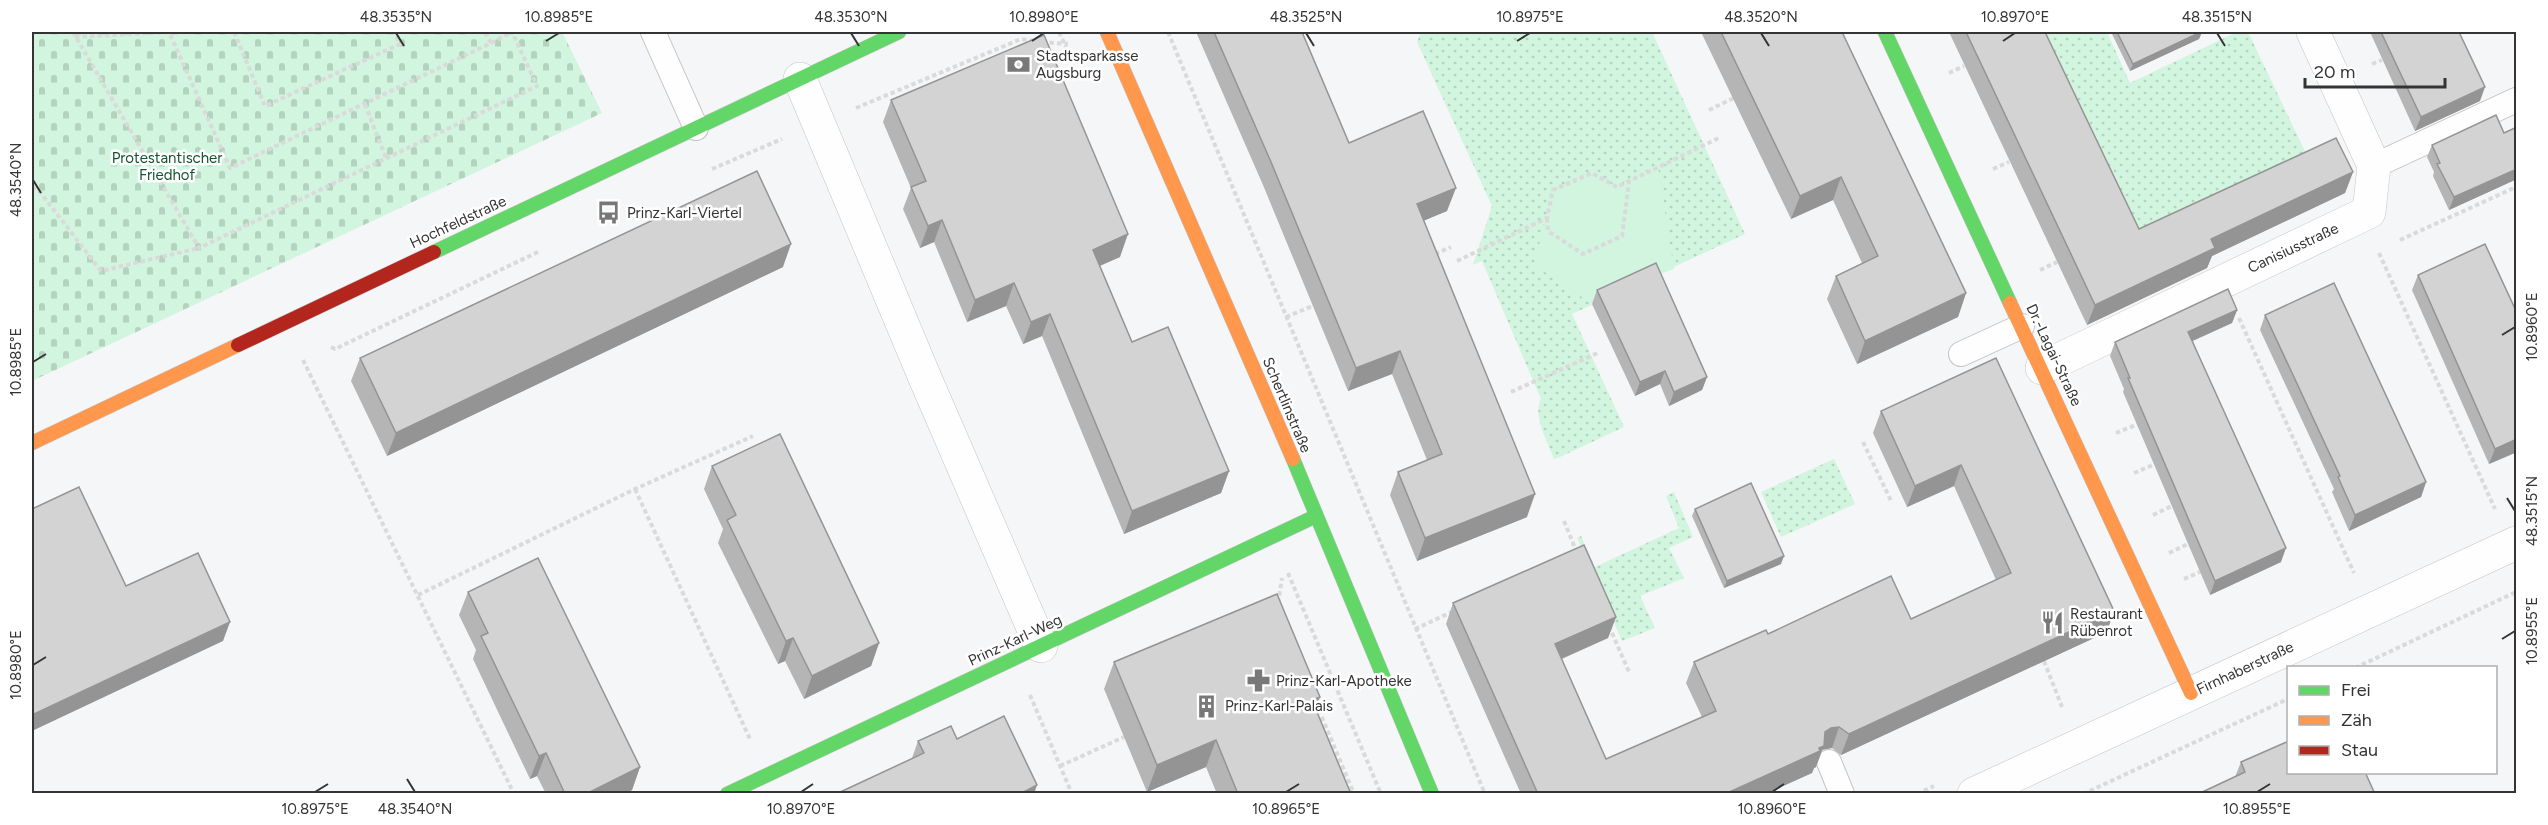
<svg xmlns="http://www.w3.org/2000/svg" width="2548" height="825" font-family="Figtree,sans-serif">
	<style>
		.grass { fill: url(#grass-dots) }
		.cemetery { fill: url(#cemetery-stones) }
		.park { fill: #d1f5de }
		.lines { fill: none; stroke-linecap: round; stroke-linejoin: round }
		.lane-casing { stroke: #c4c4c6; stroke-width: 26 }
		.street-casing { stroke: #c4c4c6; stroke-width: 34 }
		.fast-casing { stroke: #c4c4c6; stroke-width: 15 }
		.slow-casing { stroke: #c4c4c6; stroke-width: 15 }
		.jam-casing { stroke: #c4c4c6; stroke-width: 15 }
		.path { stroke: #dadada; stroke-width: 4; stroke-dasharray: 4.5 3; stroke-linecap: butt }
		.lane { stroke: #fefefe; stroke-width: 24 }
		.street { stroke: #fefefe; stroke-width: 33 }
		.fast { stroke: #63d668; stroke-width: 14 }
		.slow { stroke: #ff974d; stroke-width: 14 }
		.jam { stroke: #b3261e; stroke-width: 14 }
		.wall { fill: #b5b5b5 }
		.shaded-wall { fill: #949494 }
		.building { fill: #d3d3d3; stroke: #949494; stroke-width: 1.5 }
		.ticks { fill: none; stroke: #343435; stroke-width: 2 }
		.labels { text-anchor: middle; stroke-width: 5; stroke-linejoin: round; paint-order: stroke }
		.poi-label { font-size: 15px; fill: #343435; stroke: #fff; text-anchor: start }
		.park-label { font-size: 15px; fill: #135330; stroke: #fff }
		.street-label { font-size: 15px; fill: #343435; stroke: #fff }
		.neatline { fill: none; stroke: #343435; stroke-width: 2 }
		.ticks-label { font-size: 15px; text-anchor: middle; fill: #343435 }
	</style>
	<defs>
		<pattern id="grass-dots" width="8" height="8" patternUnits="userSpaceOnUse" patternTransform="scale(1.5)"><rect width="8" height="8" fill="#d1f5de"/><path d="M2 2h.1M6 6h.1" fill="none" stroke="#b4d3bf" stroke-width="1.8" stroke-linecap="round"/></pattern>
		<pattern id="cemetery-stones" width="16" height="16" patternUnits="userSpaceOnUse" patternTransform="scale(1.5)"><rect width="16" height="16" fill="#d1f5de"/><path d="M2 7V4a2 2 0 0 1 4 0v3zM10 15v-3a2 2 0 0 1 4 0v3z" fill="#b4d3bf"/></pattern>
	</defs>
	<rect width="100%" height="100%" fill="#f5f6f7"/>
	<!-- grass -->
	<g class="grass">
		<path d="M1421,32H1652L1745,234L1572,314L1624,427L1560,457L1554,459C1548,442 1532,416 1541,399L1482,261L1473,265L1492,206L1417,42Z"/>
		<path d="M2033,32H2107L2130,83L2237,32H2248L2310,162L2156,290Z"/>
		<path d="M1834,459L1855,504L1781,537L1761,492Z"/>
		<path d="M1674,492L1693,537L1669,548L1684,578L1640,596L1655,628L1622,641L1577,538L1581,536L1595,567L1679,528L1666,496Z"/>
	</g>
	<!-- cemetery -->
	<path class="cemetery" d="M32,32H562L602,113L32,381Z"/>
	<!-- park -->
	<path class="park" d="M1658,167L1674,269L1651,277L1592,304L1534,265L1553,190L1592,173L1617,187Z"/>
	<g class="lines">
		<defs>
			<g id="lane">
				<path d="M653,32L696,128"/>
				<path d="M2374,166L2516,100"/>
				<path d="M1961,354L2022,326"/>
				<path d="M1829,762L1842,794"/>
			</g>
			<g id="street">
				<path d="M800,79L925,378L1041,646"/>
				<path d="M2042,368L2369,212L2374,166L2313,32"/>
				<path d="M1974,794L2516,543"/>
			</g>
			<g id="fast">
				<path d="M1885,32L2010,303"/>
				<path d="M434,252L899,32"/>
				<path d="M1293,459L1432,794"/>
				<path d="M727,794L1316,516"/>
			</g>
			<g id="slow">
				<path d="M1107,32L1293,459"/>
				<path d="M2010,303L2191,693"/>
				<path d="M32,443L238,345"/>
			</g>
			<path id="jam" d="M238,345L434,252"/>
		</defs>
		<!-- lane casing -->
		<use href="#lane" class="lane-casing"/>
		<!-- street casing -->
		<use href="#street" class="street-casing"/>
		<!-- fast casing -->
		<use href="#fast" class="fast-casing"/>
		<!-- slow casing -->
		<use href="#slow" class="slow-casing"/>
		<!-- jam casing -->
		<use href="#jam" class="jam-casing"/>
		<!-- path -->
		<g class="path">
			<path d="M73,32L199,248L537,86L512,32"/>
			<path d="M234,32L265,106L400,44L394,32"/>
			<path d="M1059,32L1066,47"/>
			<path d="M1168,32L1485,794"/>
			<path d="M75,37L169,32L230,168L491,43L485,32"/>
			<path d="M1042,42L1068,44"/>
			<path d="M491,43L512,32"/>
			<path d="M2372,64L2382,60"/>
			<path d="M1949,73L1964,66"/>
			<path d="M365,104L386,158"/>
			<path d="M856,108L1021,39L1035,41"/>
			<path d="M1709,110L1738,96"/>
			<path d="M712,169L782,139"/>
			<path d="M1993,169L2009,162"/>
			<path d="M32,187L40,192L101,271L199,248"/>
			<path d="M1547,218L1548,231L1583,254L1622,236L1629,182"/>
			<path d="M2400,240L2516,187"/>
			<path d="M2379,253L2495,509"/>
			<path d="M1435,254L1451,247"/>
			<path d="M1457,261L1547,218L1553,190L1592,173L1617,187L1721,137"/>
			<path d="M2040,270L2057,262"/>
			<path d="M1286,317L1315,305"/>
			<path d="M2239,318L2354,573"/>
			<path d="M331,347L335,349L540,251"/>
			<path d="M303,360L514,794"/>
			<path d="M1511,392L1600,352"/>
			<path d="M2116,433L2138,424"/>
			<path d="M1863,442L1892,503"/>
			<path d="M2134,473L2155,464"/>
			<path d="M635,489L750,739"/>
			<path d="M2153,515L2174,505"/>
			<path d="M1564,521L1577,553"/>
			<path d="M2169,553L2190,543"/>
			<path d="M1288,573L1381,794"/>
			<path d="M2184,579L2200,572"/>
			<path d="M418,595L635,489L753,436"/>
			<path d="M1278,603L1282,578"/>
			<path d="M1609,626L1629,672"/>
			<path d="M1415,629L1454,611"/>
			<path d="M2044,661L2062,707"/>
			<path d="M2355,668L2516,592"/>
			<path d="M1030,695L1072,794"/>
			<path d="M1316,703L1354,794"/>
			<path d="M1060,766L1124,737"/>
			<path d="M1917,794L1934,786"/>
			<path d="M2083,794L2288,699"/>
		</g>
		<!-- lane -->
		<use href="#lane" class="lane"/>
		<!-- street -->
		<use href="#street" class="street"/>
		<!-- fast -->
		<use href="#fast" class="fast"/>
		<!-- slow -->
		<use href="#slow" class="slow"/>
		<!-- jam -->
		<use href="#jam" class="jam"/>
	</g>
	<!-- wall -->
	<g class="wall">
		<path d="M1196,32H1302L1349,143L1447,211L1424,220L1527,517L1417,561L1390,495L1398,472L1427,460L1392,374L1348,391L1263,185Z"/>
		<path d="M1701,32H1842L1966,293L1958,317L1857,364L1827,299L1836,276L1862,263L1833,200L1791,219Z"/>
		<path d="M1949,32H2045L2139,229L2353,172L2345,193L2212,256L2207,268L2087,325Z"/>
		<path d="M2111,32H2202L2199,39L2130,71Z"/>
		<path d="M2370,32H2459L2480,101L2415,131Z"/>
		<path d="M891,100L1120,257L1100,266L1132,342L1229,471L1221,493L1124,534L1042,336L1023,344L1006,306L967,322L934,242L920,248L903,209L911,188L883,122Z"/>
		<path d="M2517,127V179L2449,210L2433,176L2434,172L2427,157L2432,145L2504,133Z"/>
		<path d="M783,267L387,456L351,381L360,358Z"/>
		<path d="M2418,275L2517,313V452L2489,464L2412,290Z"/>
		<path d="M1597,290L1707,377L1702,390L1669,406L1660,384L1635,396L1592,304Z"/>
		<path d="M2237,310L2232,323L2193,341L2281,562L2210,595L2123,392L2124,389L2110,356L2115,342Z"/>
		<path d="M2265,315L2426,482L2421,497L2349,531L2332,492L2334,489L2260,330Z"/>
		<path d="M1996,358L2107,632L1841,755L1832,748L1823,749L1816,767L1814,768L1812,773L1765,794H1521L1446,624L1453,603L1616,617L1608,638L1562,659L1606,759L1702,717L1686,683L1694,662L1768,634L1911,619L1996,580L1954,486L1907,507L1873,433L1881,411Z"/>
		<path d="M712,466L879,643L871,666L804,699L785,661L778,664L718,543L723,529L704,489Z"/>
		<path d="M1695,509L1781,564L1724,588L1692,516Z"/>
		<path d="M468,592L640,767L632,790L625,794H546L537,776L530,779L473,659L476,650L459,615Z"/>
		<path d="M1114,662L1316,709L1351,794H1217L1206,767L1147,792L1104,689Z"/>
		<path d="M957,739L912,758L918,741Z"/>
		<path d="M2241,762L2375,794L2235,777Z"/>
	</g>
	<!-- shaded-wall -->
	<g class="shaded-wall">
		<path d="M2202,32L2199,39L2130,71L2133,64Z"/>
		<path d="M2485,87L2480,101L2415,131L2421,117Z"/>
		<path d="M2517,169V179L2449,210L2454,197Z"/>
		<path d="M2353,172L2345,193L2212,256L2207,268L2087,325L2095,305L2211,239Z"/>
		<path d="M1841,177L1833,200L1791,219L1800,196Z"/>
		<path d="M1456,188L1447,211L1409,227L1417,204Z"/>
		<path d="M942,220L934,242L920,248L928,226Z"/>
		<path d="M1128,234L1120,257L1085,272L1093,250Z"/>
		<path d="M791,244L783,267L387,456L396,433Z"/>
		<path d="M1014,283L1006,306L967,322L975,300Z"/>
		<path d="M1966,293L1958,317L1857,364L1865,341Z"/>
		<path d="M2237,310L2232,323L2183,345L2188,332Z"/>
		<path d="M1050,314L1042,336L1023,344L1031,322Z"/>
		<path d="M1400,351L1392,374L1348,391L1356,368Z"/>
		<path d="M1665,371L1660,384L1635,396L1640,382Z"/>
		<path d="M1707,377L1702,390L1669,406L1674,392Z"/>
		<path d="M2517,439V452L2489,464L2495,449Z"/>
		<path d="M1961,465L1954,486L1907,507L1915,486Z"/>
		<path d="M1229,471L1221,493L1124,534L1132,511Z"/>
		<path d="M2426,482L2421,497L2349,531L2355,515Z"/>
		<path d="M1535,494L1527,517L1417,561L1425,538Z"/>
		<path d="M2286,548L2281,562L2210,595L2215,581Z"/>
		<path d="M1784,556L1781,564L1724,588L1727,581Z"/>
		<path d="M2114,611L2107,632L1841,755L1849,734Z"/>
		<path d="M1616,617L1608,638L1547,665L1555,644Z"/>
		<path d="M230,622L223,641L32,731V715Z"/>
		<path d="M793,638L785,661L778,664L786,641Z"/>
		<path d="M879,643L871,666L804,699L812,676Z"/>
		<path d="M1320,697L1310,724L1312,700Z"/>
		<path d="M1839,727L1832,748L1822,750L1816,767L1814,768L1812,773L1765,794H1725L1819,748L1825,732L1831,728Z"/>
		<path d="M1216,740L1206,767L1147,792L1157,765Z"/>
		<path d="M546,753L537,776L530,779L539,756Z"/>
		<path d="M640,767L632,790L625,794H586Z"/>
		<path d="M1037,785L1034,794H1020Z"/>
	</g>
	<!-- building -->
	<g class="building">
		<path d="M1214,32H1302L1349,143L1423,111L1456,188L1417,204L1535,494L1425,538L1398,472L1442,454L1400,351L1356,368L1271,162Z"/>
		<path d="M1721,32H1842L1966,293L1865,341L1836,276L1878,256L1841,177L1800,196Z"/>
		<path d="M1966,32H2045L2139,229L2336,138L2353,172L2211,239L2215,248L2095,305Z"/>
		<path d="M2117,32H2201L2133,64Z"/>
		<path d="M2381,32H2459L2485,87L2421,117Z"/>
		<path d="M1044,35L1128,234L1093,250L1132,342L1168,327L1229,471L1132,511L1050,314L1031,322L1014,283L975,300L942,220L928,226L911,187L926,181L891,100Z"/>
		<path d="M2496,115L2504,133L2517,127V169L2454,197L2437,164L2440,163L2432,145Z"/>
		<path d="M757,171L791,244L396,433L360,358Z"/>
		<path d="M2485,244L2517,313V439L2495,449L2418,275Z"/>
		<path d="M1656,263L1707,377L1674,392L1665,371L1640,382L1597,290Z"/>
		<path d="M2334,283L2426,482L2355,515L2338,477L2340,476L2265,315Z"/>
		<path d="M2228,289L2237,310L2188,332L2286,548L2215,581L2128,378H2130L2115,342Z"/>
		<path d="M1996,358L2114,611L1849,734L1839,727L1831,728L1825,732L1824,746L1819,748L1820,751L1725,794H1538L1453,603L1584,545L1616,617L1555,644L1606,759L1716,711L1694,662L1766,630L1768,634L1891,576L1911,619L2011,573L1961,465L1915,486L1881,411Z"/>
		<path d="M780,434L879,643L812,676L793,638L786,641L727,520L736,515L712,466Z"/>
		<path d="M1751,483L1784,556L1727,581L1695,509Z"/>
		<path d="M79,487L126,586L198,553L230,622L32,715V509Z"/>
		<path d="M538,558L640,767L586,794H565L546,753L539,756L481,636L488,633L468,592Z"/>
		<path d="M1277,594L1320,697L1312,700L1351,794H1238L1216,740L1157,765L1114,662Z"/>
		<path d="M1004,716L1037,785L1020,794H836L924,753L918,741L951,726L957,739Z"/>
		<path d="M2289,741V772H2365L2375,794H2198L2245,772L2241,762Z"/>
	</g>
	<!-- ticks -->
	<path class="ticks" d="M396,33L404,46M851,33L859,46M1306,33L1314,46M1761,33L1769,46M2217,33L2225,46M546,41L559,33M1032,41L1044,33M1517,41L1530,33M2003,41L2015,33M33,180L41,193M2502,335L2515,327M33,362L46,354M2507,498L2515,511M2502,639L2515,631M33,665L46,657M407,779L415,792M315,792L328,784M801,792L813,784M1286,792L1299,784M1772,792L1784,784M2257,792L2270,784"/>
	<!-- icons -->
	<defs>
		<symbol id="bank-bare" viewBox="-9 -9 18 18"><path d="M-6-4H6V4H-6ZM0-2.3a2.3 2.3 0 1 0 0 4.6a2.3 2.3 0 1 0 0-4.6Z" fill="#787879" stroke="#fff" stroke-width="2.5" paint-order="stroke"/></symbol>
		<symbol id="bus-bare" viewBox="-9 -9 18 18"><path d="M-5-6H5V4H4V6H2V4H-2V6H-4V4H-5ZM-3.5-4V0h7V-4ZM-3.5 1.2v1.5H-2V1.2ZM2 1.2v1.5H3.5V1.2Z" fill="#787879" stroke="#fff" stroke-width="2.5" paint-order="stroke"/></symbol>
		<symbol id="restaurant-bare" viewBox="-9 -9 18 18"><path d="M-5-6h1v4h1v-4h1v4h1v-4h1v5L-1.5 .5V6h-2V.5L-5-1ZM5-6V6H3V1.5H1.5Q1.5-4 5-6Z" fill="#787879" stroke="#fff" stroke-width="2.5" paint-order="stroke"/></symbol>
		<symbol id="pharmacy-bare" viewBox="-9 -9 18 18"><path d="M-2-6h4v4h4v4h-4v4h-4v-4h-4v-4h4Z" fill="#787879" stroke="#fff" stroke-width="2.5" paint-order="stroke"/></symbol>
		<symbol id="building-bare" viewBox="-9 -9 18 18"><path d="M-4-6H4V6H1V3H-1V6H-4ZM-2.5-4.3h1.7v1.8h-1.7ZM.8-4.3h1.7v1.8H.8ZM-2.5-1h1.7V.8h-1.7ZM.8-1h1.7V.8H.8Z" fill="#787879" stroke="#fff" stroke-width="2.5" paint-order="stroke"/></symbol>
	</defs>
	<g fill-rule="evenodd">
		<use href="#bank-bare" x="1002" y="48" width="33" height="33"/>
		<use href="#bus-bare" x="592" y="196" width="33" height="33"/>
		<use href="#restaurant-bare" x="2036" y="606" width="33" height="33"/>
		<use href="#pharmacy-bare" x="1242" y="664" width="33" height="33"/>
		<use href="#building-bare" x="1190" y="690" width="33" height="33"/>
	</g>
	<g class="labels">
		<!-- poi labels -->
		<g class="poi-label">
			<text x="1036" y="61">Stadtsparkasse<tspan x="1036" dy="17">Augsburg</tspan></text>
			<text x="627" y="218">Prinz-Karl-Viertel</text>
			<text x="2070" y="619">Restaurant<tspan x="2070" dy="17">Rübenrot</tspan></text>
			<text x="1276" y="686">Prinz-Karl-Apotheke</text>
			<text x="1225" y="711">Prinz-Karl-Palais</text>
		</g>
		<!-- park labels -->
		<g class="park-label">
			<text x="167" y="163">Protestantischer<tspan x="167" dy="17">Friedhof</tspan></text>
		</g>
		<!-- street labels -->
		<g class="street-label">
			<text transform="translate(458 222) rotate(-25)" y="5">Hochfeldstraße</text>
			<text transform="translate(2293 248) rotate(-25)" y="5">Canisiusstraße</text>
			<text transform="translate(2054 355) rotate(65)" y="5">Dr.-Lagai-Straße</text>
			<text transform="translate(1287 405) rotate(67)" y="5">Schertlinstraße</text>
			<text transform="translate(1015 640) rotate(-25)" y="5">Prinz-Karl-Weg</text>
			<text transform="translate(2245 668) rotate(-25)" y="5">Firnhaberstraße</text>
		</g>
	</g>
	<!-- border -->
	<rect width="2548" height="825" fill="none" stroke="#ffffff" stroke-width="66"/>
	<!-- legend -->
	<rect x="2287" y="666" width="210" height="108" fill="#ffffff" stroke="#aeaeae" stroke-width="1.5"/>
	<rect x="2299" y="686" width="30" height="9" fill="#63d668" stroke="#aeaeae" stroke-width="1.5"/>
	<text x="2341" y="696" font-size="18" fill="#343435">Frei</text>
	<rect x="2299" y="716" width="30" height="9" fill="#ff974d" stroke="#aeaeae" stroke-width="1.5"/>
	<text x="2341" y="726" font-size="18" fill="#343435">Zäh</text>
	<rect x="2299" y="746" width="30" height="9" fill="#b3261e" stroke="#aeaeae" stroke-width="1.5"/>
	<text x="2341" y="756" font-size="18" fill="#343435">Stau</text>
	<!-- scale -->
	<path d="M2305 78v9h140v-9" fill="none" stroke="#343435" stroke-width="3"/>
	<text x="2314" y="78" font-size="18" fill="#343435" stroke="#ffffff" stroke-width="4.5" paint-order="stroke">20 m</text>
	<rect x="33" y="33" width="2482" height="759" class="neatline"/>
	<g class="ticks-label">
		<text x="396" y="22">48.3535°N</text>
		<text x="559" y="22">10.8985°E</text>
		<text x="851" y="22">48.3530°N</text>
		<text x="1044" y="22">10.8980°E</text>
		<text x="1306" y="22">48.3525°N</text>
		<text x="1530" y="22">10.8975°E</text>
		<text x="1761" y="22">48.3520°N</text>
		<text x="2015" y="22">10.8970°E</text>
		<text x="2217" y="22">48.3515°N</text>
		<text transform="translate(16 180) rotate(-90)" y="5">48.3540°N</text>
		<text transform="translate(2532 327) rotate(-90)" y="5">10.8960°E</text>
		<text transform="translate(16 362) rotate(-90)" y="5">10.8985°E</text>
		<text transform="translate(2532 511) rotate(-90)" y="5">48.3515°N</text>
		<text transform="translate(2532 631) rotate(-90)" y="5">10.8955°E</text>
		<text transform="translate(16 665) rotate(-90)" y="5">10.8980°E</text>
		<text x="315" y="814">10.8975°E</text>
		<text x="415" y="814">48.3540°N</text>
		<text x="801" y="814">10.8970°E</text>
		<text x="1286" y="814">10.8965°E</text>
		<text x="1772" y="814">10.8960°E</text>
		<text x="2257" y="814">10.8955°E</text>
	</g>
</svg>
